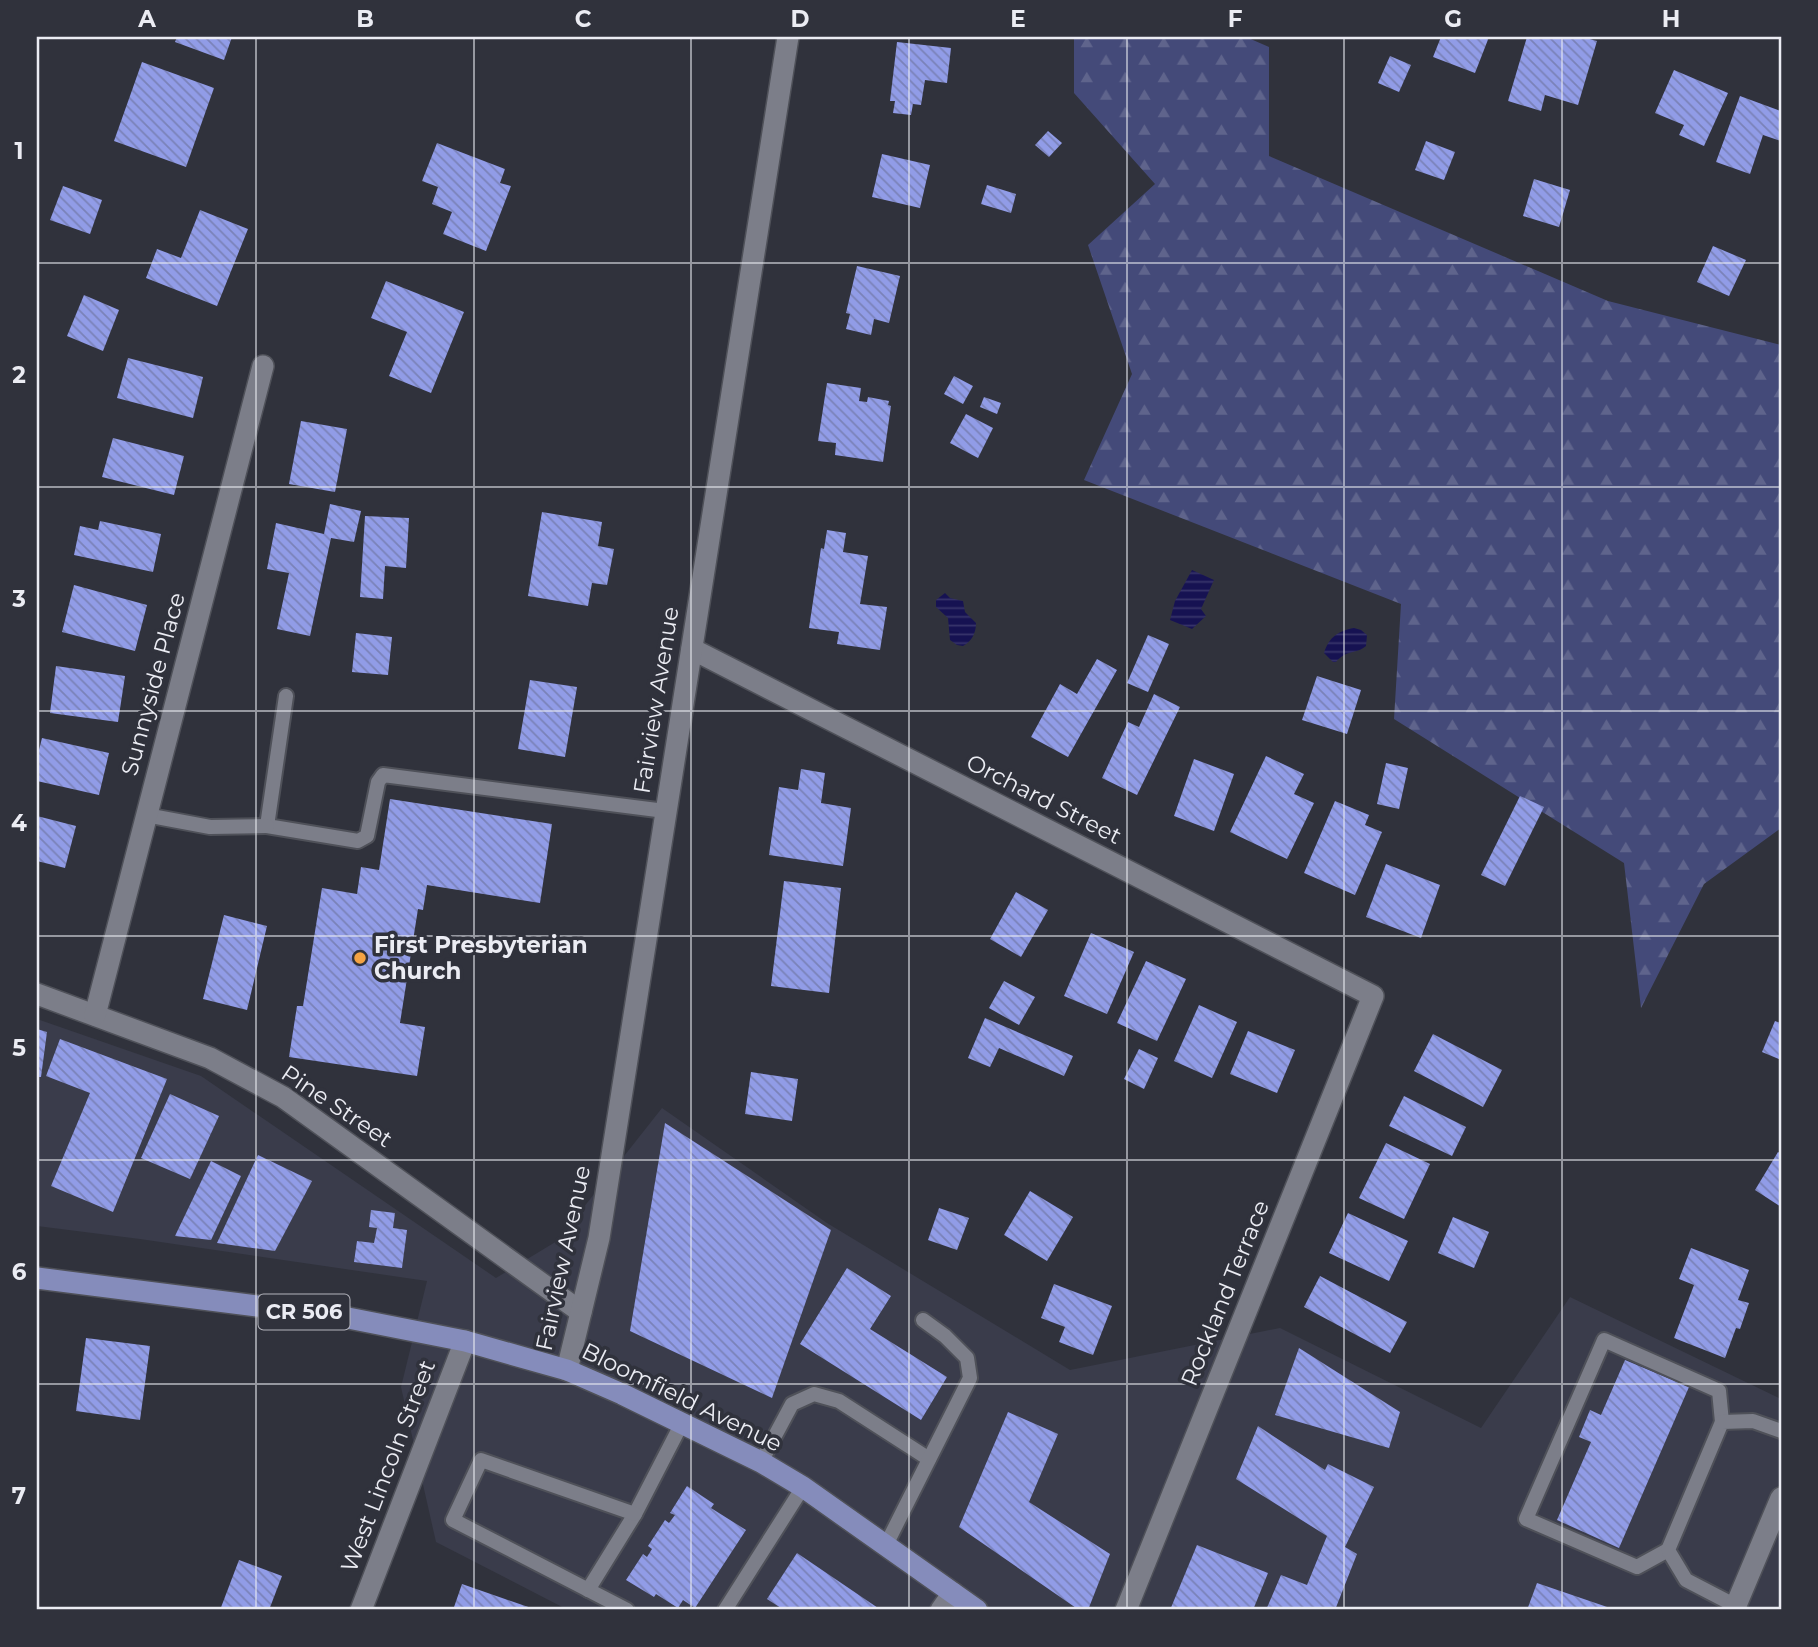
<svg xmlns="http://www.w3.org/2000/svg" width="1818" height="1647" font-family="Montserrat,sans-serif">
	<style>
		.built { fill: #3a3c4b }
		.forest { fill: url(#forest-firs) }
		.water { fill: url(#water-rules) }
		.building { fill: url(#building-back-hatch) }
		.lines { fill: none; stroke-linecap: round; stroke-linejoin: round }
		.service-casing { stroke: #4f5159; stroke-width: 18 }
		.minor-casing { stroke: #4f5159; stroke-width: 24 }
		.tertiary-casing { stroke: #4f5159; stroke-width: 24 }
		.secondary-casing { stroke: #4f5159; stroke-width: 24 }
		.primary-casing { stroke: #4f5159; stroke-width: 24 }
		.service { stroke: #7c7e89; stroke-width: 14 }
		.minor { stroke: #7c7e89; stroke-width: 21 }
		.tertiary { stroke: #7c7e89; stroke-width: 21 }
		.secondary { stroke: #7c7e89; stroke-width: 21 }
		.primary { stroke: #858cbb; stroke-width: 21 }
		.grid { fill: none; stroke: #ebecf3; stroke-width: 2; stroke-opacity: 0.55 }
		.poi-dot { fill: #f4a344; stroke: #30323c; stroke-width: 2.5 }
		.labels { text-anchor: middle; stroke-width: 7; stroke-linejoin: round; paint-order: stroke }
		.shield { fill: #30323c; stroke: #b3b4bc; stroke-width: 2 }
		.shield-label { font-size: 21px; font-weight: bold; fill: #ebecf3 }
		.street-label { font-size: 23px; fill: #ebecf3; stroke: #30323c }
		.poi-label { font-size: 23px; font-weight: bold; fill: #ebecf3; stroke: #30323c; text-anchor: start }
		.neatline { fill: none; stroke: #ebecf3; stroke-width: 2.5 }
		.grid-label { font-size: 23px; text-anchor: middle; font-weight: bold; fill: #ebecf3 }
	</style>
	<defs>
		<pattern id="forest-firs" width="22" height="20" patternUnits="userSpaceOnUse" patternTransform="scale(1.75)"><rect width="22" height="20" fill="#444a79"/><path d="M5 1l3.5 6h-7zM16 11l3.5 6h-7z" fill="#5f648c"/></pattern>
		<pattern id="water-rules" width="6" height="5" patternUnits="userSpaceOnUse" patternTransform="scale(1.75)"><rect width="6" height="5" fill="#161252"/><path d="M0 2.5h6" fill="none" stroke="#38356b"/></pattern>
		<pattern id="building-back-hatch" width="6" height="6" patternUnits="userSpaceOnUse" patternTransform="scale(1.75)"><rect width="6" height="6" fill="#919ce7"/><path d="M-1 5l2 2M0 0l6 6M5-1l2 2" fill="none" stroke="#7a82b8"/></pattern>
	</defs>
	<rect width="100%" height="100%" fill="#30323c"/>
	<!-- built -->
	<path class="built" d="M37,1019L201,1076L496,1278L557,1241L662,1108L827,1223L1070,1370L1280,1328L1481,1428L1570,1297L1781,1399V1610H568L436,1542L401,1387L427,1281L140,1239L37,1226Z"/>
	<!-- forest -->
	<path class="forest" d="M1074,37H1246L1269,47V156L1608,301L1781,345V828L1704,884L1641,1008L1624,863L1394,719L1401,604L1084,480L1132,374L1088,245L1155,184L1074,93Z"/>
	<!-- water -->
	<g class="water">
		<path d="M1192,570L1214,580L1201,609L1206,616L1192,629L1170,620L1175,601Z"/>
		<path d="M945,593L950,598L963,601L965,612L976,623C976,633 972,641 963,646L957,645L950,640L948,618L936,607V600Z"/>
		<path d="M1354,628L1361,630L1367,635L1366,646C1355,655 1347,649 1336,662H1333L1324,653C1329,637 1338,631 1354,628Z"/>
	</g>
	<!-- building -->
	<g class="building">
		<path d="M177,37H232L224,60L175,42Z"/>
		<path d="M1441,37H1489L1475,73L1433,57Z"/>
		<path d="M1527,37H1582L1597,41L1578,105L1545,95L1541,111L1508,101Z"/>
		<path d="M897,42L951,48L947,83L925,80L921,105L913,104L911,115L893,113L895,101H890Z"/>
		<path d="M1390,56L1411,65L1399,92L1378,83Z"/>
		<path d="M142,62L214,88L186,167L114,141Z"/>
		<path d="M1674,70L1728,93L1704,146L1679,135L1684,125L1655,113Z"/>
		<path d="M1740,96L1781,111V141L1763,135L1750,174L1716,162Z"/>
		<path d="M1048,131L1062,143L1049,157L1035,145Z"/>
		<path d="M1426,141L1455,152L1444,180L1415,170Z"/>
		<path d="M437,143L505,169L500,183L511,186L486,251L443,234L452,212L432,204L438,187L422,181Z"/>
		<path d="M882,154L930,165L920,208L872,197Z"/>
		<path d="M1534,179L1570,190L1559,227L1523,216Z"/>
		<path d="M987,185L1016,194L1011,213L981,204Z"/>
		<path d="M63,186L102,200L90,234L50,220Z"/>
		<path d="M200,210L248,229L217,306L146,278L157,249L181,258Z"/>
		<path d="M1713,246L1746,260L1729,296L1697,282Z"/>
		<path d="M857,266L900,276L889,323L874,319L871,335L846,329L850,314L846,313Z"/>
		<path d="M386,281L464,312L431,393L389,376L407,332L371,318Z"/>
		<path d="M84,295L119,310L103,351L67,336Z"/>
		<path d="M128,358L203,377L193,418L117,398Z"/>
		<path d="M954,376L973,386L963,404L944,394Z"/>
		<path d="M827,383L861,388L859,401L867,402L868,397L889,401L888,405L891,406L883,462L835,455L836,443L818,441Z"/>
		<path d="M984,397L1001,403L997,414L980,407Z"/>
		<path d="M966,414L993,428L978,458L950,443Z"/>
		<path d="M301,421L347,429L335,492L289,484Z"/>
		<path d="M113,438L184,456L174,495L102,477Z"/>
		<path d="M330,504L361,511L354,542L331,538L310,636L277,629L289,573L267,569L276,523L324,534Z"/>
		<path d="M542,512L602,522L598,546L614,549L607,585L592,583L588,606L528,596Z"/>
		<path d="M365,516L409,518L406,568L385,566L383,599L360,597Z"/>
		<path d="M100,521L161,534L153,572L74,555L80,526L98,530Z"/>
		<path d="M827,530L846,533L843,552L868,556L860,604L887,607L880,650L837,644L839,632L809,628L821,548L824,549Z"/>
		<path d="M74,585L147,605L135,651L62,632Z"/>
		<path d="M356,633L392,637L388,675L352,672Z"/>
		<path d="M1148,635L1169,644L1148,692L1127,683Z"/>
		<path d="M1097,659L1117,670L1068,757L1031,737L1060,684L1077,694Z"/>
		<path d="M56,666L125,676L118,722L50,713Z"/>
		<path d="M1317,676L1361,690L1347,734L1302,720Z"/>
		<path d="M530,680L577,687L565,757L518,749Z"/>
		<path d="M1154,694L1180,707L1137,795L1102,778L1128,722L1139,727Z"/>
		<path d="M42,738L109,753L99,795L37,781V754H38Z"/>
		<path d="M1266,756L1304,774L1294,794L1314,803L1287,859L1230,832Z"/>
		<path d="M1194,759L1234,774L1214,831L1174,816Z"/>
		<path d="M1386,763L1408,768L1399,809L1377,804Z"/>
		<path d="M801,769L825,773L821,803L851,808L843,866L769,855L779,787L798,790Z"/>
		<path d="M1520,796L1544,807L1505,886L1481,875Z"/>
		<path d="M390,799L552,824L540,903L427,885L423,910L418,909L400,1023L425,1027L417,1076L289,1057L297,1006H303L322,888L357,894L361,867L379,870Z"/>
		<path d="M1335,801L1369,815L1365,825L1382,832L1355,895L1304,873Z"/>
		<path d="M37,816L76,826L65,868L37,861Z"/>
		<path d="M1386,864L1440,885L1421,938L1366,917Z"/>
		<path d="M784,881L841,888L829,993L771,986Z"/>
		<path d="M1016,892L1048,910L1021,957L990,939Z"/>
		<path d="M224,915L267,926L247,1010L203,999Z"/>
		<path d="M1091,933L1134,952L1107,1014L1064,996Z"/>
		<path d="M1146,961L1186,979L1157,1041L1117,1023Z"/>
		<path d="M1004,981L1035,997L1019,1025L989,1008Z"/>
		<path d="M1199,1005L1237,1022L1212,1078L1174,1061Z"/>
		<path d="M985,1018L1073,1056L1064,1076L999,1048L990,1067L968,1058Z"/>
		<path d="M1775,1021L1781,1023V1060L1762,1052Z"/>
		<path d="M37,1029L47,1032L41,1077H39L38,1085L37,1084Z"/>
		<path d="M1248,1031L1295,1050L1277,1093L1230,1074Z"/>
		<path d="M1433,1034L1502,1070L1483,1107L1414,1071Z"/>
		<path d="M60,1039L167,1079L113,1212L51,1186L90,1093L46,1076Z"/>
		<path d="M1139,1049L1158,1058L1144,1089L1124,1079Z"/>
		<path d="M751,1072L798,1079L792,1121L745,1114Z"/>
		<path d="M170,1094L219,1116L190,1179L141,1158Z"/>
		<path d="M1404,1096L1466,1127L1452,1156L1389,1126Z"/>
		<path d="M665,1123L831,1230L772,1398L630,1331Z"/>
		<path d="M1386,1143L1430,1164L1404,1219L1359,1198Z"/>
		<path d="M1778,1152L1781,1154V1207L1755,1190Z"/>
		<path d="M258,1155L312,1181L275,1251L217,1243Z"/>
		<path d="M211,1161L241,1176L211,1240L175,1236Z"/>
		<path d="M1030,1191L1073,1217L1047,1261L1004,1235Z"/>
		<path d="M939,1208L969,1218L957,1250L928,1240Z"/>
		<path d="M371,1210L395,1213L393,1228L407,1230L402,1268L354,1262L357,1241L374,1243L377,1228L369,1227Z"/>
		<path d="M1348,1213L1408,1241L1389,1281L1329,1253Z"/>
		<path d="M1453,1217L1489,1232L1474,1268L1438,1253Z"/>
		<path d="M1691,1248L1749,1270L1738,1300L1749,1303L1740,1329L1736,1328L1725,1358L1674,1338L1694,1285L1679,1279Z"/>
		<path d="M847,1268L891,1296L870,1329L947,1377L921,1420L800,1344Z"/>
		<path d="M1320,1276L1407,1322L1390,1353L1304,1307Z"/>
		<path d="M1054,1284L1112,1306L1093,1355L1059,1342L1065,1327L1041,1318Z"/>
		<path d="M86,1338L150,1346L140,1420L76,1411Z"/>
		<path d="M1299,1348L1400,1412L1389,1448L1275,1415Z"/>
		<path d="M1625,1360L1689,1387L1619,1548L1557,1520L1591,1442L1579,1437L1590,1410L1601,1415Z"/>
		<path d="M1008,1412L1058,1434L1029,1502L1110,1554L1088,1610H1079L959,1527Z"/>
		<path d="M1258,1426L1325,1470L1328,1464L1374,1487L1345,1547L1357,1554L1335,1610H1266L1281,1575L1307,1585L1327,1536L1236,1479Z"/>
		<path d="M687,1486L714,1504L711,1508L746,1530L695,1608L683,1600L678,1608L656,1594L654,1597L626,1580L643,1554L647,1557L652,1549L648,1546L665,1520L669,1523L675,1515L670,1513Z"/>
		<path d="M1197,1545L1268,1573L1253,1610H1170Z"/>
		<path d="M797,1553L881,1610H784L767,1599Z"/>
		<path d="M239,1560L282,1576L269,1610H220Z"/>
		<path d="M1537,1583L1616,1610H1527Z"/>
		<path d="M462,1584L537,1610H453Z"/>
	</g>
	<g class="lines">
		<defs>
			<g id="service">
				<path d="M286,696L267,826L358,841L367,836L378,782L383,775L665,811"/>
				<path d="M146,815L210,827L267,826"/>
				<path d="M761,1462L792,1404L814,1394L839,1401L929,1459"/>
				<path d="M886,1545L970,1378L967,1358L945,1336L923,1320"/>
				<path d="M1668,1550L1637,1567L1526,1519L1604,1340L1719,1391L1722,1422"/>
				<path d="M588,1590L635,1514L682,1423"/>
				<path d="M1736,1606L1686,1580L1668,1550L1722,1422L1753,1421L1781,1431"/>
				<path d="M627,1610L453,1520L481,1460L635,1514"/>
				<path d="M725,1610L803,1487"/>
			</g>
			<g id="minor">
				<path d="M692,649L1373,996L1126,1610"/>
				<path d="M37,994L210,1058L283,1097L581,1312"/>
				<path d="M95,1015L263,366"/>
				<path d="M361,1610L465,1341"/>
				<path d="M941,1610L953,1593"/>
			</g>
			<path id="tertiary" d="M1734,1610L1781,1498"/>
			<path id="secondary" d="M567,1370L599,1238L788,37"/>
			<path id="primary" d="M37,1278L343,1317L465,1341L567,1370L622,1394L761,1462L803,1487L977,1610"/>
		</defs>
		<!-- service casing -->
		<use href="#service" class="service-casing"/>
		<!-- minor casing -->
		<use href="#minor" class="minor-casing"/>
		<!-- tertiary casing -->
		<use href="#tertiary" class="tertiary-casing"/>
		<!-- secondary casing -->
		<use href="#secondary" class="secondary-casing"/>
		<!-- primary casing -->
		<use href="#primary" class="primary-casing"/>
		<!-- service -->
		<use href="#service" class="service"/>
		<!-- minor -->
		<use href="#minor" class="minor"/>
		<!-- tertiary -->
		<use href="#tertiary" class="tertiary"/>
		<!-- secondary -->
		<use href="#secondary" class="secondary"/>
		<!-- primary -->
		<use href="#primary" class="primary"/>
	</g>
	<!-- grid -->
	<path class="grid" d="M256,37V1610M474,37V1610M691,37V1610M909,37V1610M1127,37V1610M1344,37V1610M1562,37V1610M37,263H1781M37,487H1781M37,711H1781M37,936H1781M37,1160H1781M37,1384H1781"/>
	<!-- markers -->
	<circle class="poi-dot" cx="360" cy="958" r="7"/>
	<g class="labels">
		<!-- shield labels -->
		<rect class="shield" x="258.5" y="1294.5" width="91" height="35" rx="5"/>
		<g class="shield-label">
			<text x="304" y="1319">CR 506</text>
		</g>
		<!-- street labels -->
		<g class="street-label">
			<text transform="translate(153 684) rotate(-75)" y="8">Sunnyside Place</text>
			<text transform="translate(656 700) rotate(-81)" y="8">Fairview Avenue</text>
			<text transform="translate(1044 799) rotate(27)" y="8">Orchard Street</text>
			<text transform="translate(337 1106) rotate(34)" y="8">Pine Street</text>
			<text transform="translate(563 1258) rotate(-78)" y="8">Fairview Avenue</text>
			<text transform="translate(1225 1293) rotate(-68)" y="8">Rockland Terrace</text>
			<text transform="translate(682 1397) rotate(26)" y="8">Bloomfield Avenue</text>
			<text transform="translate(388 1466) rotate(-69)" y="8">West Lincoln Street</text>
		</g>
		<!-- poi labels -->
		<g class="poi-label">
			<text x="374" y="953">First Presbyterian<tspan x="374" dy="26">Church</tspan></text>
		</g>
	</g>
	<!-- border -->
	<rect width="1818" height="1647" fill="none" stroke="#30323c" stroke-width="77"/>
	<rect x="38" y="38" width="1742" height="1570" class="neatline"/>
	<g class="grid-label">
		<text x="147" y="27">A</text>
		<text x="365" y="27">B</text>
		<text x="583" y="27">C</text>
		<text x="800" y="27">D</text>
		<text x="1018" y="27">E</text>
		<text x="1235" y="27">F</text>
		<text x="1453" y="27">G</text>
		<text x="1671" y="27">H</text>
		<text x="19" y="159">1</text>
		<text x="19" y="383">2</text>
		<text x="19" y="607">3</text>
		<text x="19" y="831">4</text>
		<text x="19" y="1056">5</text>
		<text x="19" y="1280">6</text>
		<text x="19" y="1504">7</text>
	</g>
</svg>
